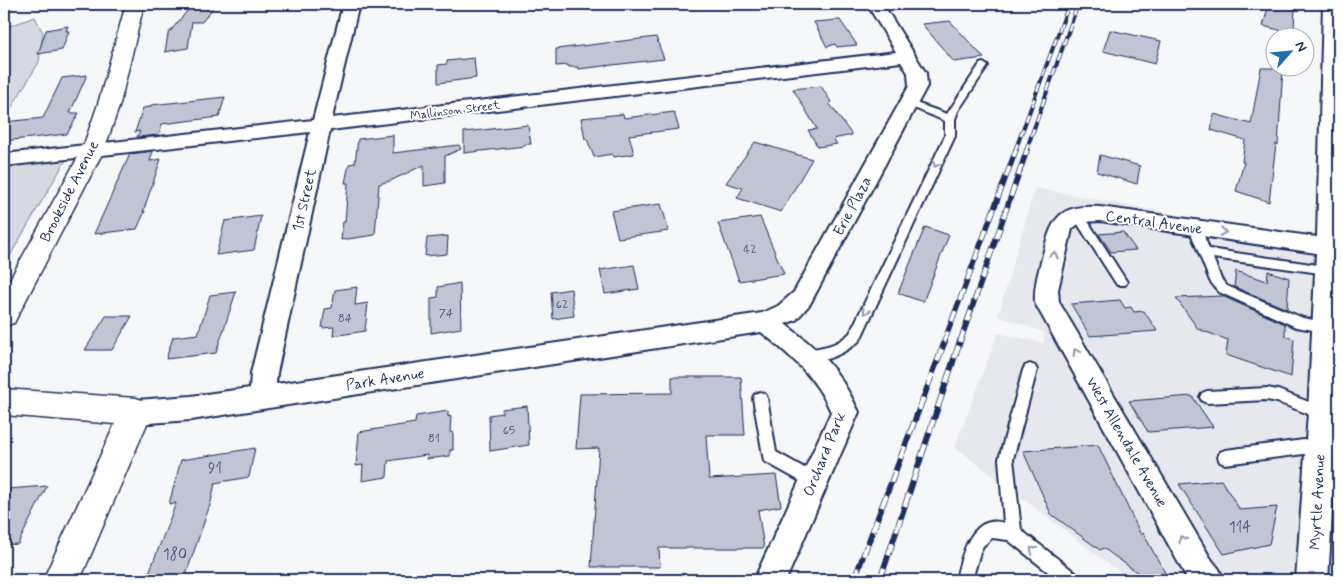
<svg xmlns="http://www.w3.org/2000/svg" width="1343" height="584" font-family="Mynerve,sans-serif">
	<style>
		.built { fill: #e6e8ee }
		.green { fill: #d6d9e2; stroke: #7884a0 }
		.building { fill: #c0c4d3; stroke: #1b2f5e }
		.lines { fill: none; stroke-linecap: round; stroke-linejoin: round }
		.lane-casing { stroke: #1b2f5e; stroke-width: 4 }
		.street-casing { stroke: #1b2f5e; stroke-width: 4 }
		.secondary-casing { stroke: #1b2f5e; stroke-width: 3 }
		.lane { fill: #fff; fill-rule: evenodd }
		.street { fill: #fff; fill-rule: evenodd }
		.secondary { fill: #fff; fill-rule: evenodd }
		.rail-far2-casing { stroke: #1b2f5e; stroke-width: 4 }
		.rail-far1-casing { stroke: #1b2f5e; stroke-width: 5.5 }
		.rail-casing { stroke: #1b2f5e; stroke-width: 6 }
		.rail-far2 { stroke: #fff; stroke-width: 2.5; stroke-dasharray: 8; stroke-linecap: butt }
		.rail-far1 { stroke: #fff; stroke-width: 4; stroke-dasharray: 11; stroke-linecap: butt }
		.rail { stroke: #fff; stroke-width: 4.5; stroke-dasharray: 13; stroke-linecap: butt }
		.oneway { stroke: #8d97ae }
		.labels { text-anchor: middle; stroke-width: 4; stroke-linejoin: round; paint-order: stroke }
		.far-street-label { font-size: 12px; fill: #1b2f5e; stroke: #fff }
		.number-label { font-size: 12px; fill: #44547b }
		.street-label { font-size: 15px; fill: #1b2f5e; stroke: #fff }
		.near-number-label { font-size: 15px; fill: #44547b }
	</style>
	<rect width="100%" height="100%" fill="#f6f7f9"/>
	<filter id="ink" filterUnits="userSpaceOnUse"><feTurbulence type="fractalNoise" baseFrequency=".02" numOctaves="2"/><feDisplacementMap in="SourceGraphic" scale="10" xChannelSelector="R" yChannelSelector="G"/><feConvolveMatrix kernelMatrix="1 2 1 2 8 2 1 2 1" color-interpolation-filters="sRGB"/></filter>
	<g filter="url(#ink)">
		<!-- built -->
		<path class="built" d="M1035,188L1339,245V580H1130L955,447L998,333L1044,343V332L998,316Z"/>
		<!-- green -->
		<g class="green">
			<path d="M35,17L43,33L39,62L4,120V28Z"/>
			<path d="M67,158L4,266V165Z"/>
		</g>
		<!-- building -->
		<g class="building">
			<path d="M193,4H216L202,22H192L188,48L165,52L168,34Z"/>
			<path d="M1269,4H1295L1294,31L1287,30V32L1263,26Z"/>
			<path d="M840,20L857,45L837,47L835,44L827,47L814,22Z"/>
			<path d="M950,21L984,58L954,62L922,24Z"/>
			<path d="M68,26L66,31H69L62,50L38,54L46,30Z"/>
			<path d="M1110,30L1161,41L1155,64L1103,51Z"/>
			<path d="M656,37L664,59L578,69V67H569L568,65L556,66V49Z"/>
			<path d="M474,58L476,78L438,83V65L447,64V61Z"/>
			<path d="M1261,68H1283L1278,145L1276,144L1269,202L1236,191L1244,162H1242L1245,140L1211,130L1214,114L1251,124Z"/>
			<path d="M87,75L70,113H79L67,134L4,141V122L43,118L62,78Z"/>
			<path d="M821,86L831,102L829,103L852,135L833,139L837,144L818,147L808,130L817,129L793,89Z"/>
			<path d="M225,97L219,117L162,124L159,135L137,137L140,131L135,132L143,108L150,107L151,105Z"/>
			<path d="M674,112L679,129L629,135L634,154L613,157L612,154L594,157L587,139H585L581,118L623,114L624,118Z"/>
			<path d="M528,125L531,144H525V146L464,153V132Z"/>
			<path d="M393,135V153L459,145L461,149L445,156V183L424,186V165L390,181L379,184L375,235L341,240L343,222H345L348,183H345L349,164L355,163L358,139Z"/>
			<path d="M755,142L812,159L781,212L737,198L743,188L726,183Z"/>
			<path d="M153,151L150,161L161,159L143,212L145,211L137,229L94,234L130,154Z"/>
			<path d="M1100,155L1140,166L1137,184L1097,172Z"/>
			<path d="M661,204L669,231L618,238L611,211Z"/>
			<path d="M261,216L254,250L216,255L225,221Z"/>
			<path d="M760,217L784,274L739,281L718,223Z"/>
			<path d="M925,227L949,235L923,302L898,293Z"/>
			<path d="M1123,232L1136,250L1111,252L1099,234Z"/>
			<path d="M448,236L447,254L425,256L427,238Z"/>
			<path d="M634,265L639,289L605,294L600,270Z"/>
			<path d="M1236,271L1267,281L1268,271L1289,278L1287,309L1234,287Z"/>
			<path d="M460,283L461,328L431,333V298L438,297V287Z"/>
			<path d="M357,287L355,305L368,303L365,331L333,336L334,327L322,328L325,309L332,308L335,290Z"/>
			<path d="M571,289L574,316L553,319L551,292Z"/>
			<path d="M236,292L216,353L166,359L173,337L198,334L210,295Z"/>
			<path d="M1222,296L1285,324V336L1294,339L1291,377L1226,355L1228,340L1198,329L1176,298Z"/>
			<path d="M1120,300L1125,308L1131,307L1134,312L1144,311L1157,331L1090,336L1071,304Z"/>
			<path d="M106,316H132L112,350H85Z"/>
			<path d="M672,377H741L745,435H706L709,479L776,475L781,506L758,510L764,548H659L660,567H591L599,448L576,449L580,394L672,393Z"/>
			<path d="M1192,396L1213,427L1148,432L1129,401Z"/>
			<path d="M527,406L529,445L490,451L489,415L502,413V409Z"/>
			<path d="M448,411V417L451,416L450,432L453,433V450H450V456L427,459V455L388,461L387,477L362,481L363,465L356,466L359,432L415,423L416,416Z"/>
			<path d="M1098,445L1141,535L1143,533L1169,580H1148L1103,548L1100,550L1051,514L1023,451Z"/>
			<path d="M255,448L249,477L215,483L211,502L184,580H165L166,577L147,578L176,503L169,504L181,460Z"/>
			<path d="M1221,480L1240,510L1277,507L1269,544L1224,554L1179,484Z"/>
			<path d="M47,486L18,544L4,545V496L7,489Z"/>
		</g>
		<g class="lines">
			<defs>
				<g id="lane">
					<path d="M370,4H400L396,6L350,10L346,8L350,6Z"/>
					<path d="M983,63L988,66L958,111L955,119V136L860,340C847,352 821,366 803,360L801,356L803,352C823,345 833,349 850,333L945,136V121L902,103L904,101H910L947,114L980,64Z"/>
					<path d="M1078,211L1082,212L1125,279L1127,282L1125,285H1117L1072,215Z"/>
					<path d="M1195,224L1201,228L1209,249L1331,267L1333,270L1331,273L1327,274L1213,258L1221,279L1227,286L1303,318L1330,323L1332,327L1330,331L1325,332L1296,327L1219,292L1210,281L1189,228Z"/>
					<path d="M1030,364L1035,366L1037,370L1013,459L1021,530L1077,574L1079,580H1058L1008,540L992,538L983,546L980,552L972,580H956C961,557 971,513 1004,523L999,459L1023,370L1025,366Z"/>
					<path d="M1267,388L1278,390L1327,409L1329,413L1327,417L1322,419L1277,402L1267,400L1207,403L1202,401L1200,397L1202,393L1207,391Z"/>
					<path d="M760,392L765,394L767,398L776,452L819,476L822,481L819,486L814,488L809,486L764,461L753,398L755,394Z"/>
					<path d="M1320,438L1325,440L1327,445L1325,450L1320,452L1225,464L1220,462L1218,457L1220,452L1225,450Z"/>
				</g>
				<g id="street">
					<path d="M343,4H359L332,118L896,52L867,4H883L926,73L927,86L810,304L796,320L785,324C822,352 839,370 859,412L786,580H754L831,412C816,377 790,355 761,332L191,420L136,424L126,420L122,412L126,404L136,400L191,396L250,388L251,373L310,132L4,166V154L313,120ZM901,62L908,73L909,86L794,292L778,306L762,313L276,384L277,373L330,130Z"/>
					<path d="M1323,4H1339C1339,196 1341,389 1328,580H1296L1308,413L1316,253L1100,221L1081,222L1072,229L1058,290L1059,302L1211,559L1219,569L1224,580H1188L1035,303C1034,287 1038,273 1042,258C1052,220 1056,204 1100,207L1317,237Z"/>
				</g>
				<g id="secondary">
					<path d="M126,4H144L120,104L104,150L14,323L4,326V290L82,150L98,104Z"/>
					<path d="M4,389L136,398L147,402L152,412L80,580H43L115,424L4,415Z"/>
				</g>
			</defs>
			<!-- lane casing -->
			<use href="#lane" class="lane-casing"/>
			<!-- street casing -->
			<use href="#street" class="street-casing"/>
			<!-- secondary casing -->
			<use href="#secondary" class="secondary-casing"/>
			<!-- lane -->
			<use href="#lane" class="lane"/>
			<!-- street -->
			<use href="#street" class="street"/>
			<!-- secondary -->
			<use href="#secondary" class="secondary"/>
			<defs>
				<g id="rail-far2">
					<path d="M1015,151L1069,4"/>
					<path d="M1026,151L1078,4"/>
				</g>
				<g id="rail-far1">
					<path d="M944,342L1016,150"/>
					<path d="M960,342L1027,150"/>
				</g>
				<g id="rail">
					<path d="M854,580L945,341"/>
					<path d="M880,580L960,341"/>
				</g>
			</defs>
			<!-- rail-far2 casing -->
			<use href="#rail-far2" class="rail-far2-casing"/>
			<!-- rail-far1 casing -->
			<use href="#rail-far1" class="rail-far1-casing"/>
			<!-- rail casing -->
			<use href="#rail" class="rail-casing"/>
			<!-- rail-far2 -->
			<use href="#rail-far2" class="rail-far2"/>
			<!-- rail-far1 -->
			<use href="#rail-far1" class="rail-far1"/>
			<!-- rail -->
			<use href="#rail" class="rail"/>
		</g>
		<!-- one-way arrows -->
		<defs><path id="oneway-chevron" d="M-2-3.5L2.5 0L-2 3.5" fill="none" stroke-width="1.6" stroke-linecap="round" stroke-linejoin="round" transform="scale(1.25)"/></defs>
		<g class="oneway">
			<use href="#oneway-chevron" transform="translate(936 164) rotate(117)"/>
			<use href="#oneway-chevron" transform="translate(1223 232) rotate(9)"/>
			<use href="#oneway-chevron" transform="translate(1054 255) rotate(-76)"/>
			<use href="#oneway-chevron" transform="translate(866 311) rotate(113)"/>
			<use href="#oneway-chevron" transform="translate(1076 352) rotate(-120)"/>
			<use href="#oneway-chevron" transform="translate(1182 539) rotate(-120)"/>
			<use href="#oneway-chevron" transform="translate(1033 550) rotate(-142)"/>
		</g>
	</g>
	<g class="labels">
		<!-- far-street labels -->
		<g class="far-street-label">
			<text transform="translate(455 110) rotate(-7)" y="4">Mallinson Street</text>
		</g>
		<!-- number labels -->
		<g class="number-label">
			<text x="750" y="253">42</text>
			<text x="562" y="308">62</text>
			<text x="446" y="317">74</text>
			<text x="345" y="322">84</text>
			<text x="509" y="434">65</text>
			<text x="434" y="442">81</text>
		</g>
		<!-- street labels -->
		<g class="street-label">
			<text transform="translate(69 191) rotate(-63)" y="5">Brookside Avenue</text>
			<text transform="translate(304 200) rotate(-77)" y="5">1st Street</text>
			<text transform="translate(852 206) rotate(-62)" y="5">Erie Plaza</text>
			<text transform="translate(1154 222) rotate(8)" y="5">Central Avenue</text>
			<text transform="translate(385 379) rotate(-9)" y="5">Park Avenue</text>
			<text transform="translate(1127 442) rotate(60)" y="5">West Allendale Avenue</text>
			<text transform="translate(824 454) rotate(-68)" y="5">Orchard Park</text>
			<text transform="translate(1317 502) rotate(-87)" y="5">Myrtle Avenue</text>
		</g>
		<!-- near-number labels -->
		<g class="near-number-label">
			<text x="215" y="473">91</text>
			<text x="1240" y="532">114</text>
			<text x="175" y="559">180</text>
		</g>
	</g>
	<!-- margin -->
	<rect width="1343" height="584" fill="none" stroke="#fff" stroke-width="20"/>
	<rect x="10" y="10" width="1323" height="564" fill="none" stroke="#1b2f5e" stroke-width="2" filter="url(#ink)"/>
	<!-- north arrow -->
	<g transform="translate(1290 52) rotate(63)"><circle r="24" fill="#ffffff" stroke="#a4acbf"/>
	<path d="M0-4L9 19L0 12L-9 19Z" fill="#1f6fb2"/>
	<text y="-8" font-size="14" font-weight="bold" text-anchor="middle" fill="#1b2f5e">N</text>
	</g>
</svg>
